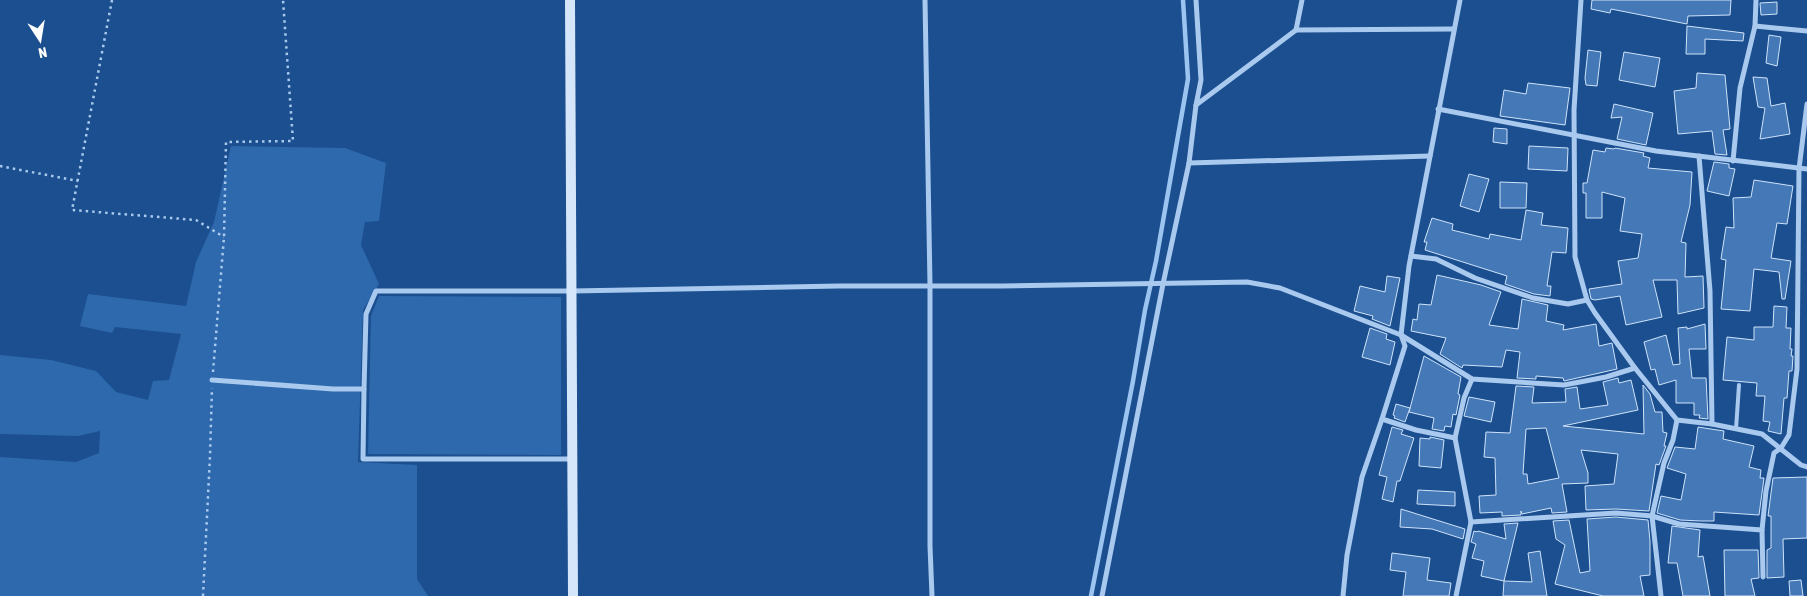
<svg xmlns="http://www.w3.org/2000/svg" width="1807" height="596" font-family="'Asap Condensed',sans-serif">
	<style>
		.green { fill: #2e69ad }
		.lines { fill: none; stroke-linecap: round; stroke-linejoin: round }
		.stream { stroke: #9cc4f0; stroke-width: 4.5 }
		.building { fill: #4478b7; stroke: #cfe3fa; fill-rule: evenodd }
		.path { stroke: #a9c9ee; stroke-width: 2.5; stroke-dasharray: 2.5 4; stroke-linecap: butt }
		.lane { stroke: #a9c9ee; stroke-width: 4 }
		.street { stroke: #a9c9ee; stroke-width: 5 }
		.secondary { stroke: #d6e6fa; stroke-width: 10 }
	</style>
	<rect width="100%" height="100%" fill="#1b4f8f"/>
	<!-- green -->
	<g class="green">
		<path d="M231,146L345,148L386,163L379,221L365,222L361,245L379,284L363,310L358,462L417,465V579L428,596H0V457L76,462L99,453L100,431L78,436L0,434V355L51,360L96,371L116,392L148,400L153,381L169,380L181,334L115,327L112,333L80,326L88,294L186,306L196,262L214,222Z"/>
		<path d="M379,296L561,297V455L368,454L371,316Z"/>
	</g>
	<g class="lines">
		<!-- stream -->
		<path class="stream" d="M1091,596L1133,381L1145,310L1156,261L1188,79L1183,0"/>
	</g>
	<!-- building -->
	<g class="building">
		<path d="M1592,0H1731L1730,15L1688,16L1687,24L1611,9L1610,13L1591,9Z"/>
		<path d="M1777,2V14L1761,15L1760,3Z"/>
		<path d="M1687,26L1744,33L1743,41L1705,39V54H1686Z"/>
		<path d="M1769,35L1781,37L1777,66L1766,63Z"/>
		<path d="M1588,50L1601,52L1597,86L1586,85L1585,78Z"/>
		<path d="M1624,52L1660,58L1655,87L1619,80Z"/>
		<path d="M1697,73L1725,75L1730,129L1723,130L1727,155L1715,154L1712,131L1678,134L1674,91L1696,88Z"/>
		<path d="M1753,77L1767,78L1771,106L1785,103L1790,134L1760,139L1765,108L1758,107Z"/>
		<path d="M1528,83L1570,88L1565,125L1500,116L1504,90L1526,94Z"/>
		<path d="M1614,104L1653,113L1646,145L1617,139L1622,117L1611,118Z"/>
		<path d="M1494,128L1507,129V144L1493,142Z"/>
		<path d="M1529,146L1568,148L1567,171L1528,169Z"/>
		<path d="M1606,148L1614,149L1615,148L1644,153L1643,156L1650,158L1648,168L1692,172L1690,205L1681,242L1686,243L1685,277L1703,276L1704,308L1678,314L1677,280H1653L1662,317L1626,325L1620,296L1595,300L1591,299L1589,289L1622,284L1618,261L1638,258L1642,234L1620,231L1625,198L1602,192V218H1586V193H1583V183H1587L1593,150L1605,152Z"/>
		<path d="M1714,162L1729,164V168L1735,169L1729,196L1707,191Z"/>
		<path d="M1469,174L1489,179L1479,212L1460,206Z"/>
		<path d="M1754,180L1793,186L1787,224L1777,223L1771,258L1791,261L1785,299H1782L1779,272L1754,269L1750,311L1721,309L1726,260L1721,259L1726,227L1734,228L1733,198L1751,197Z"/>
		<path d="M1500,182L1527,183L1526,208H1500Z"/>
		<path d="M1526,210L1543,213L1541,225L1568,228L1566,253L1552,252L1547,286H1551L1550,296L1534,294L1505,284L1507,276L1425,250L1427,242H1424L1432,218L1453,224L1452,230L1489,239L1490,234L1521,240Z"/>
		<path d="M1437,275L1481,285L1501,292L1489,325L1518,329L1522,299L1548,305L1546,321L1564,325L1563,330L1596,324L1599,346L1612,343L1617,369L1564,381L1563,378L1536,376V379L1517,378L1520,352L1506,350L1502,367L1463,365L1462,368L1440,354L1446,338L1411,331L1413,319L1417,320L1419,304L1431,305Z"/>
		<path d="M1387,276L1400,278L1390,326L1372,319L1373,316L1354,311L1360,286L1385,292Z"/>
		<path d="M1774,306L1787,307L1786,328H1791L1790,349H1792L1791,356H1793L1792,371H1789L1787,398H1784L1781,434L1768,431L1770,422L1763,421L1765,396H1756L1757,383L1723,380L1727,337L1754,340V327H1773Z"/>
		<path d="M1705,324L1706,349H1689L1692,378H1706L1708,419L1699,418L1700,415H1694V403H1676V380L1659,385L1655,369L1651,370L1644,342L1666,335L1673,365L1680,364L1678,328L1687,327V329Z"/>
		<path d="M1370,328L1387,334L1386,339L1395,342L1390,365L1362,357Z"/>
		<path d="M1424,356L1461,377L1458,394L1460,395L1456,415L1453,414L1451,427L1445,426L1444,431L1432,429L1434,418L1409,412Z"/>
		<path d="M1618,378L1619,383L1631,380L1638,410L1563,426L1644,434L1643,385L1650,394L1655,412H1662L1663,432L1667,433L1664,446H1666L1659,465L1656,464L1649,511L1616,509L1586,510L1585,486L1614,484L1618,454L1581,450L1588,473V483L1562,484L1567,512L1552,513L1551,508L1522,514L1521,511V515L1502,516V512L1480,513L1479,496L1496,495L1495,458L1484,457L1486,432L1510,433L1516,386L1534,387L1532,403L1566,402L1565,389L1577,387L1580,409L1608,405L1603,382ZM1546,428L1559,478L1528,484L1527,474H1523L1526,429Z"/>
		<path d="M1469,397L1495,402L1491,422L1464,416Z"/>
		<path d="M1396,404L1410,408L1405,422L1394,418L1395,416L1393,415Z"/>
		<path d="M1392,427L1403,430L1401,434L1414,438L1400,481H1397L1393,502L1382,499L1387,477L1379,475Z"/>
		<path d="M1698,427L1724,431L1723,439L1754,446L1749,467L1761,470L1760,478H1764L1759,515L1714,512V521H1701L1680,520L1657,513L1661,496L1681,500L1686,474L1667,468L1675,447L1695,449Z"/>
		<path d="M1430,437L1444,440L1441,468L1419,466L1420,438L1430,439Z"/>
		<path d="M1807,477V538L1783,539L1784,577L1767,578V550L1771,548V516H1768L1773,478Z"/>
		<path d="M1418,490L1455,492V506L1417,504Z"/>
		<path d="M1401,509L1465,529L1463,539L1432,529L1400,527Z"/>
		<path d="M1616,517L1648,520L1650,541V575L1640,576L1644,596H1603L1555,584L1565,545L1556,539L1553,521L1569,520L1580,573L1590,571L1587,519Z"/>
		<path d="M1518,523L1504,581L1481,576L1484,561L1472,558L1476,544L1471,542L1474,531L1477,532L1478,531L1506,539L1504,524Z"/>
		<path d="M1672,526L1700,530L1698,557L1703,556L1710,596H1683L1677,563H1668Z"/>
		<path d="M1724,550H1758L1759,578L1751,579L1755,596H1725Z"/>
		<path d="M1540,551L1547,596H1503L1504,581L1532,582L1528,553Z"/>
		<path d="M1392,553L1430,558L1427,580L1451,583L1449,596H1403L1406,572L1390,570Z"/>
		<path d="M1801,580L1803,596H1790L1789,581Z"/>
	</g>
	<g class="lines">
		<!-- path -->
		<g class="path">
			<path d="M112,0L72,210L196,220L224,237"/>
			<path d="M0,166L78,181"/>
			<path d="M213,372L224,237L226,142L293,141L283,0"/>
			<path d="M203,596L210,456L212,388"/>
		</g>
		<!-- lane -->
		<path class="lane" d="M1736,429L1739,385"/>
		<!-- street -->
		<g class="street">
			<path d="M925,0L930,285V546L932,596"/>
			<path d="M1196,0L1201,80L1196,105L1296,30"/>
			<path d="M1302,0L1296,30L1454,29"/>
			<path d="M1581,0L1574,110L1575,257L1587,300L1595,313L1635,368L1677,420L1712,424L1762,434L1801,465L1807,467"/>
			<path d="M1755,26L1756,0"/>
			<path d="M1196,105L1189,163L1430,156"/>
			<path d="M1438,109L1656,151L1807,169"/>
			<path d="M1699,156L1710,291L1712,424"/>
			<path d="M1733,161L1740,88L1755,26L1807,31"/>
			<path d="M1411,256L1436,259L1475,278L1533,298L1568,304L1587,300"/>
			<path d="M212,380L333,389H364L366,314L376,291H572L838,286H1002L1247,282L1280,288L1401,335L1472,379L1564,385L1606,377L1635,368"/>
			<path d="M364,389L363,459H572"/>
			<path d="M1455,438L1416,430L1382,419L1405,346L1401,335L1409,266L1460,0"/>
			<path d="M1471,522L1616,513L1652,516L1679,524L1762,530L1763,577"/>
			<path d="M1762,530L1766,491L1774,453L1781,448L1789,435L1797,369L1799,169L1807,104"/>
			<path d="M1102,596L1163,284L1189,163"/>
			<path d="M1343,596L1347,555L1362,477L1382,419"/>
			<path d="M1456,596L1471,522L1455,438L1464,398L1472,379"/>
			<path d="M1661,596L1652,516L1664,463L1673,440L1677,420"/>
		</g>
		<!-- secondary -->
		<path class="secondary" d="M570,0L573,596"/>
	</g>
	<!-- north arrow -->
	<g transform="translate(40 40) rotate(168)" stroke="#1b4f8f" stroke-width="4" paint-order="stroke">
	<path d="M0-4L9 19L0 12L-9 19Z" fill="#ffffff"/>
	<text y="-8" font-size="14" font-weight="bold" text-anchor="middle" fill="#ffffff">N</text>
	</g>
</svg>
